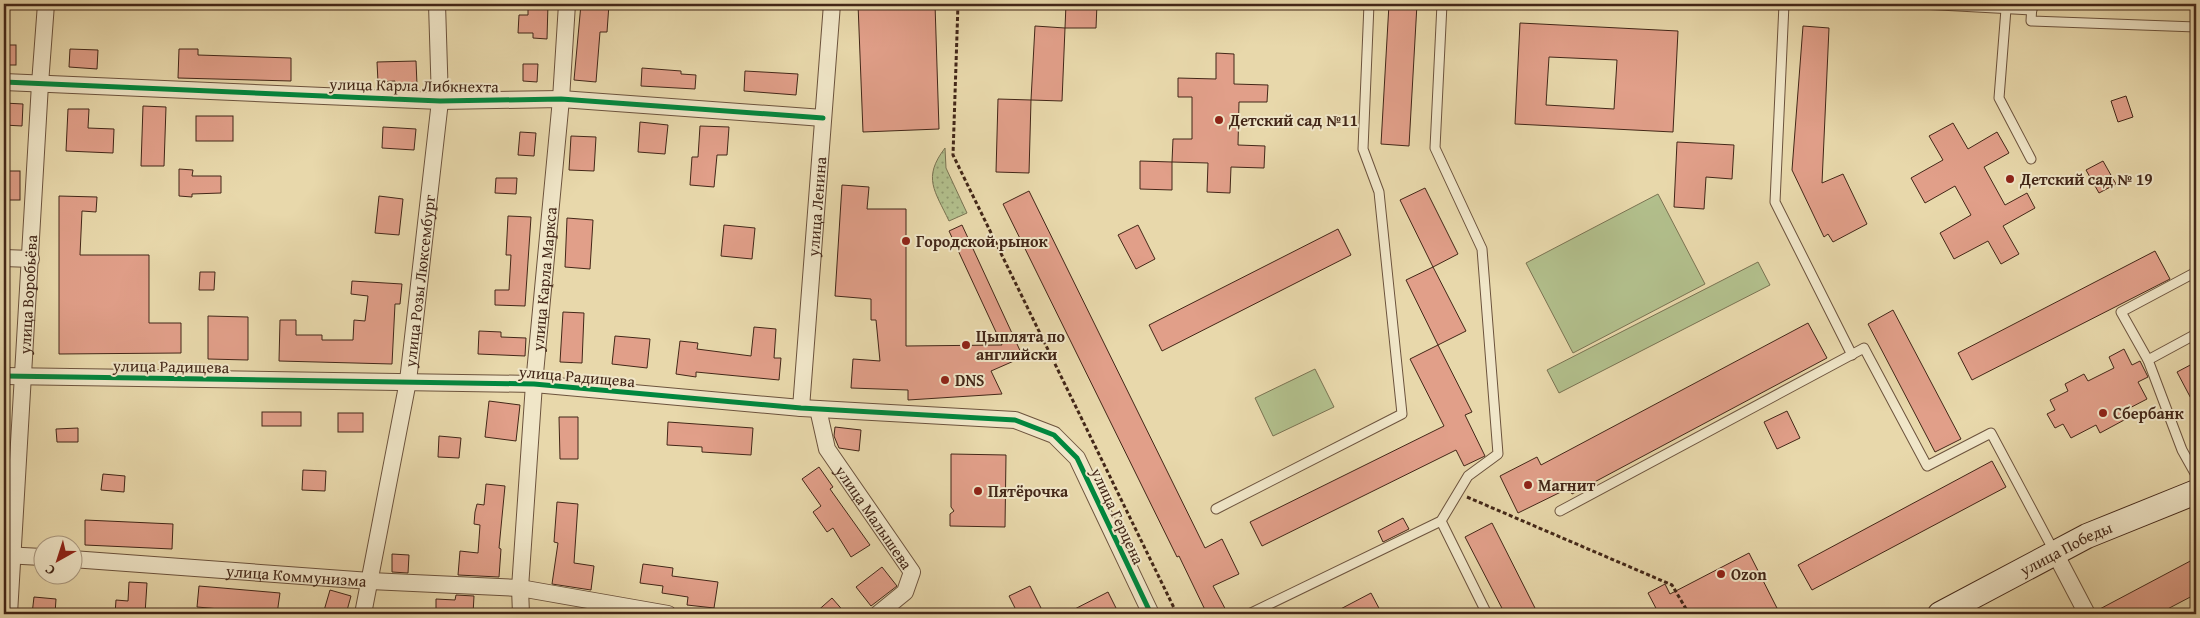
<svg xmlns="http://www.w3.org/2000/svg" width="2200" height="618" font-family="'Gentium Book Plus',serif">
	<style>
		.grass { fill: url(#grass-dots); stroke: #7a7352 }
		.pitch { fill: #b2bf8c; stroke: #7a7352 }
		.building { fill: #e19f89; stroke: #432718; fill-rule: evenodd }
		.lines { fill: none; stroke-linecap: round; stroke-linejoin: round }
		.lane-casing { stroke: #6c533d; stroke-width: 11 }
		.street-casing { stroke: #6c533d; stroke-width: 18 }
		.secondary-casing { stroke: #432718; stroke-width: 26 }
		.path { stroke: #432718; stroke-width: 3; stroke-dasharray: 4 2.5; stroke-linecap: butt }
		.lane { stroke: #f0e6c8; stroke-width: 9 }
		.street { stroke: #f0e6c8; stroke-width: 16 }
		.secondary { stroke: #f0e6c8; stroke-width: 24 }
		.cycleway-casing { stroke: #f0e6c8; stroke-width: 8 }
		.cycleway { stroke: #00873e; stroke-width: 5 }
		.poi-dot { fill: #8f2418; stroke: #f0e6c8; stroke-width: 2 }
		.labels { text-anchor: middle; stroke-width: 4; stroke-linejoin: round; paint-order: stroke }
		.street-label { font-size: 16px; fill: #432718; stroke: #f0e6c8 }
		.poi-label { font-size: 16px; font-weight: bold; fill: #432718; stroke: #f0e6c8; text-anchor: start }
	</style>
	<defs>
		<pattern id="grass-dots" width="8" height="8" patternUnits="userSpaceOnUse" patternTransform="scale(1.25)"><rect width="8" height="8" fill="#b2bf8c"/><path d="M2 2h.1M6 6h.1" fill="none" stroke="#929b71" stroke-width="1.8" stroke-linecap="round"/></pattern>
	</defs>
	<rect width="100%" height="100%" fill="#e8d8ab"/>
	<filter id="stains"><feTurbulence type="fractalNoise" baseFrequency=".004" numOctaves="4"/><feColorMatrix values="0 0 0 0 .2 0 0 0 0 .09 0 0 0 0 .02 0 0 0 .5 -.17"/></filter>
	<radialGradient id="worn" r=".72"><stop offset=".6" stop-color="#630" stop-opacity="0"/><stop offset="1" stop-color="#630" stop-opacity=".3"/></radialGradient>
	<!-- grass -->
	<path class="grass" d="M945,148L946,168L967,213L949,221C935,191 922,178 945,148Z"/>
	<!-- pitch -->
	<g class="pitch">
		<path d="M1658,194L1705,284L1573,353L1526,263Z"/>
		<path d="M1758,262L1770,285L1559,393L1547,370Z"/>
		<path d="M1315,369L1334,407L1273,436L1255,398Z"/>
	</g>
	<!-- building -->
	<g class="building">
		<path d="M528,4H548L547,39L533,38V33H518L519,15H528Z"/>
		<path d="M581,4H609L607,32H600L596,82L574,80Z"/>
		<path d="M858,4H935L939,129L863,132Z"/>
		<path d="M1066,4H1097L1096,28H1065Z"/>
		<path d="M1389,4H1417L1409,146L1381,144Z"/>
		<path d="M1520,23L1678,31L1673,132L1515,124ZM1549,57L1617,60L1614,109L1546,105Z"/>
		<path d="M1035,26L1065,28L1062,101L1031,100Z"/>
		<path d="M1803,26L1829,28L1822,183L1843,174L1867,224L1833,242L1828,234L1824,237L1792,170Z"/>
		<rect x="4" y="45" width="12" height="20"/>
		<path d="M70,49L98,50L97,69L69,67Z"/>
		<path d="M179,49H198V55L291,58V81L178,78Z"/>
		<path d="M1216,53L1234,54V84L1268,85L1267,102H1239L1238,145L1265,146L1264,168L1231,167L1230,193L1207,192L1208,163L1172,162L1173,139H1192V97H1178V78L1216,79Z"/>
		<path d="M416,61L417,85L395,86V81L378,82L377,62Z"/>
		<path d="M523,64H538L537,82L523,81Z"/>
		<path d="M642,68L681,71V74L696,75L695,89L641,86Z"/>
		<path d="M745,71L798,74L796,95L744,91Z"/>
		<path d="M2126,96L2133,117L2118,122L2111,101Z"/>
		<path d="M998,99L1031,100L1029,173L996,172Z"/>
		<path d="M4,103L23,104L22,126L4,125Z"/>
		<path d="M143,106L166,107L164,166H141Z"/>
		<path d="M68,109H89L88,128L114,129L113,153L66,151Z"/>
		<rect x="196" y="116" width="37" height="25"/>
		<path d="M640,122L668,125L665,154L638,152Z"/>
		<path d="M1953,123L1968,149L1997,132L2009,153L1984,167L2005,205L2027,193L2035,208L2003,226L2019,254L2001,264L1988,241L1954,259L1940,233L1971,215L1955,186L1925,203L1911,178L1943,160L1929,136Z"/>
		<path d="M700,126L729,127L727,155H717L714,187L690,185L692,157H698Z"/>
		<path d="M383,127L416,129L414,150L382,148Z"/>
		<path d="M520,132L536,133L534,156L518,155Z"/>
		<path d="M571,136L596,137L594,171L569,170Z"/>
		<path d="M1677,142L1734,145L1732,179L1706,177L1704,209L1674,207Z"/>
		<path d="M1140,161L1172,162V190L1140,189Z"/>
		<path d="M2103,161L2116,184L2099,193L2086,170Z"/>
		<path d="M179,169L193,170L192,176H221V193L192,194V197L179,196Z"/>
		<rect x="4" y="171" width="16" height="29"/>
		<path d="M496,178H517L516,194L495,193Z"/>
		<path d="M842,185L869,187L867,209H906V346L1002,345L949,231L962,225L1023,357L991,371L1002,394L908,400V390L851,388L853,359L880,361L876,320H871V299L835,296Z"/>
		<path d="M1425,188L1458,254L1433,267L1400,200Z"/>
		<path d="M1029,191L1205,548L1222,539L1239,574L1213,586L1228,614H1207L1179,556L1177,557L1003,204Z"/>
		<path d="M59,196L97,197L96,212L82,211L80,255H149V323H181V353L59,354Z"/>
		<path d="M379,196L403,199L399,235L375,233Z"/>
		<path d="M508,216L531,217L525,306L495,305V290H509L511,255H506Z"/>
		<path d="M567,218L593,220L590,269L565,267Z"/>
		<path d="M724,225L755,228L752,259L721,256Z"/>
		<path d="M1138,225L1155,259L1136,269L1118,235Z"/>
		<path d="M1338,229L1351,255L1162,351L1149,325Z"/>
		<path d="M2155,251L2170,279L1972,380L1958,353Z"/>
		<path d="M1433,267L1466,331L1438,345L1406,280Z"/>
		<path d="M200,272H215L214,290H199Z"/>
		<path d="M352,281L402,284L400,304H395L392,364L279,361L280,320H296V335H322V340H353L354,320L365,321L368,296L351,294Z"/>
		<path d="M1893,310L1961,439L1935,452L1868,324Z"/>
		<path d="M563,312L584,313L582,363L560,362Z"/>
		<path d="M208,316L248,317V360L208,359Z"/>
		<path d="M1808,323L1827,358L1572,494L1569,488L1518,513L1500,476L1537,457L1541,465Z"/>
		<path d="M754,327L776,329L774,358H781L779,380L696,372V377L676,374L680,341L698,343L697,349L751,356Z"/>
		<path d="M479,331L501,332V337L526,338L525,356L478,354Z"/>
		<path d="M615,336L650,339L647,368L612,364Z"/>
		<path d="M1438,345L1472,412L1465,415L1485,456L1464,466L1456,450L1262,546L1250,522L1444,426L1410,359Z"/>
		<path d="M2124,349L2132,365L2140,361L2148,377L2138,382L2147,399L2122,412L2126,419L2100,433L2096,425L2071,438L2063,424L2055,428L2047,414L2055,410L2050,400L2068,391L2065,384L2084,374L2088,381L2114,368L2109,357Z"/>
		<path d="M2196,362V408L2177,372Z"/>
		<path d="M489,401L520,405L516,441L485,437Z"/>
		<path d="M1787,411L1800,438L1777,449L1764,422Z"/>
		<rect x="262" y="412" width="39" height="14"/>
		<rect x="338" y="413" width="25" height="19"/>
		<path d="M559,417H578V459H560Z"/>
		<path d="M668,422L753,428L751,455L702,452V447L667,445Z"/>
		<path d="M835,427L861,430L859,451L839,448L834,436Z"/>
		<path d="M78,428V442H57L56,429Z"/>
		<path d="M439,436L461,438L459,458L438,457Z"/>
		<path d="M951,454L1006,455L1005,527L950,526V514L954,511L951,507Z"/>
		<path d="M1992,461L2006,487L1812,590L1798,565Z"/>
		<path d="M819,467L833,487L830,489L870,545L851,557L833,528L827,532L813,512L821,506L802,479Z"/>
		<path d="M303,470L326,471L325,491L302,490Z"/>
		<path d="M103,474L125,476L124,492L101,490Z"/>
		<path d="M486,484L505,486L499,548L501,549L499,577L458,575L460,551L478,553L480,525L474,524L475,512L477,504L484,505Z"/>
		<path d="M557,502L578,504L574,563L594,566L591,590L552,584L558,543L554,542Z"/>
		<path d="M1403,518L1409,529L1383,542L1378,531Z"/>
		<path d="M85,520L173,524L172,549L85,545Z"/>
		<path d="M1492,523L1538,614H1505L1465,537Z"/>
		<path d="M1749,553L1780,614H1659L1648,593L1665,584L1670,594Z"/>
		<path d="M392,554L409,555L408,573L392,572Z"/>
		<path d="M2196,558V594L2158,614H2097L2096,611Z"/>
		<path d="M643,564L673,568L672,576L718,582L714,608L687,605L688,597L662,593L663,586L640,583Z"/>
		<path d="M882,567L897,586L871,606L856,587Z"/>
		<path d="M129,582L147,583L145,614H115L116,600L128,601Z"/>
		<path d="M199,586L280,593L277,614L197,607Z"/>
		<path d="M1030,586L1044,614H1018L1009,596Z"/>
		<path d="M330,590L351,596L346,614H323Z"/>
		<path d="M1108,592L1119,614H1065Z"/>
		<path d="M1371,593L1382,614H1331Z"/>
		<path d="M456,595L474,596L473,614H436V599L455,600Z"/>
		<path d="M34,597L56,599L55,614H32Z"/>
		<path d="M832,598L846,614H814Z"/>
	</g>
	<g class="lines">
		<defs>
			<g id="lane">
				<path d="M1784,4L1775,202L1852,355"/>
				<path d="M1921,4L2032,10"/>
				<path d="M2032,4L2031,21L2196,27"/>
				<path d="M2006,9L1999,98L2031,159"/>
				<path d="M2196,334L2148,360L2182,450L2196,475"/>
				<path d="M2148,360L2121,312L2196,272"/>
				<path d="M1216,509L1402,414L1379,192L1363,149L1369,4"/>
				<path d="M1560,511L1864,348L1927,466L1991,433L2055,553"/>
				<path d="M1441,521L1487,614"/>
				<path d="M1249,614L1441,521L1468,476L1498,454L1482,249L1435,148L1442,4"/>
				<path d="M2190,614L2196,611"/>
			</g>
			<g id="street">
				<path d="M4,82L440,101L561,99L823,118"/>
				<path d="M4,258L31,259"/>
				<path d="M4,376L534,384L801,408L1015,420L1054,435L1077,458L1151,614"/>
				<path id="s1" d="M801,408L832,4"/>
				<path id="s2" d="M818,409L827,449L912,572L905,592L878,614"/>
				<path d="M2055,553L2087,614"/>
				<path d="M4,555L42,557"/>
				<path id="s3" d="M72,559L370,581L520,588L668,614"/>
				<path id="s4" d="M9,614L40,84L46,4"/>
				<path id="s5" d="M363,614L408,381L440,101L437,4"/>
				<path id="s6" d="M521,614L520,588L534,384L561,99L567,4"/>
			</g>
			<g id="secondary">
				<path id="s7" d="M1940,614L2087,536L2196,492"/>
			</g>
		</defs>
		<!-- lane casing -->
		<use href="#lane" class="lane-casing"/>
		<!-- street casing -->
		<use href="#street" class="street-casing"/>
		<!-- secondary casing -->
		<use href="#secondary" class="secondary-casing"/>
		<!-- path -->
		<g class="path">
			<path d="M958,4L953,155L1177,614"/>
			<path d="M1467,497L1672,585L1689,614"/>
		</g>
		<!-- lane -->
		<use href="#lane" class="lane"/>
		<!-- street -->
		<use href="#street" class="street"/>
		<!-- secondary -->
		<use href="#secondary" class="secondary"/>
		<defs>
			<g id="cycleway">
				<path d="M4,82L440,101L561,99L823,118"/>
				<path d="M4,376L534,384L801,408L1015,420L1054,435L1077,458L1151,614"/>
			</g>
		</defs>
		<!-- cycleway casing -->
		<use href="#cycleway" class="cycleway-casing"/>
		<!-- cycleway -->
		<use href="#cycleway" class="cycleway"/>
	</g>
	<!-- markers -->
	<g class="poi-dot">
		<circle cx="1219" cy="120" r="5"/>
		<circle cx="2010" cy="179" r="5"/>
		<circle cx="906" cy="241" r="5"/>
		<circle cx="966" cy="345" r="5"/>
		<circle cx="945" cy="380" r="5"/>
		<circle cx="2103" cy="413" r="5"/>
		<circle cx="1528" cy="485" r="5"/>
		<circle cx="978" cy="491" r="5"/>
		<circle cx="1721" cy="574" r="5"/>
	</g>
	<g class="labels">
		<!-- street labels -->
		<g class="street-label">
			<text transform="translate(414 85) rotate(1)" y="6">улица Карла Либкнехта</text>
			<text dy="6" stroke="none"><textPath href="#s1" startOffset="202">улица Ленина</textPath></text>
			<text dy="6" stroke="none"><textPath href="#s6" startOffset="336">улица Карла Маркса</textPath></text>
			<text dy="6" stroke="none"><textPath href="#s5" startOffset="338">улица Розы Люксембург</textPath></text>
			<text dy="6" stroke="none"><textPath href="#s4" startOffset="320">улица Воробьёва</textPath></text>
			<text transform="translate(171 366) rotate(1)" y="6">улица Радищева</text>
			<text transform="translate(577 376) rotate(5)" y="6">улица Радищева</text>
			<text transform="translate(1118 516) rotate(65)" y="6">улица Герцена</text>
			<text dy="6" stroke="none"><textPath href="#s2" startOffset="124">улица Малышева</textPath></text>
			<text dy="6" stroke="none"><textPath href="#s7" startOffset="142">улица Победы</textPath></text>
			<text dy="6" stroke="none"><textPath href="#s3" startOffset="225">улица Коммунизма</textPath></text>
		</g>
		<!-- poi labels -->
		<g class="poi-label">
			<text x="1229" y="126">Детский сад №11</text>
			<text x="2020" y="185">Детский сад № 19</text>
			<text x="916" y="247">Городской рынок</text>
			<text x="976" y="342">Цыплята по<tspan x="976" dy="18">английски</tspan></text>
			<text x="955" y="386">DNS</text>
			<text x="2113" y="419">Сбербанк</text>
			<text x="1538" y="491">Магнит</text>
			<text x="988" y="497">Пятёрочка</text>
			<text x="1731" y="580">Ozon</text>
		</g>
	</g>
	<!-- margin -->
	<rect width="2200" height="618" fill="none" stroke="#e8d8ab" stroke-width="20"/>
	<rect x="5" y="5" width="2190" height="608" fill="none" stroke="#432718" stroke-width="2.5"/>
	<rect x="10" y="10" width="2180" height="598" fill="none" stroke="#432718"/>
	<!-- north arrow -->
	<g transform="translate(58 560) rotate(219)"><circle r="24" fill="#f0e6c8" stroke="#ab9a82"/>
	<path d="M0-4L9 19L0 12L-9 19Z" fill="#8f2418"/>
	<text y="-8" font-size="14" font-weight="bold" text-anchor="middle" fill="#432718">С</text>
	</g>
	<rect width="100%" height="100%" filter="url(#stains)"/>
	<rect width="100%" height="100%" fill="url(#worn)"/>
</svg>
